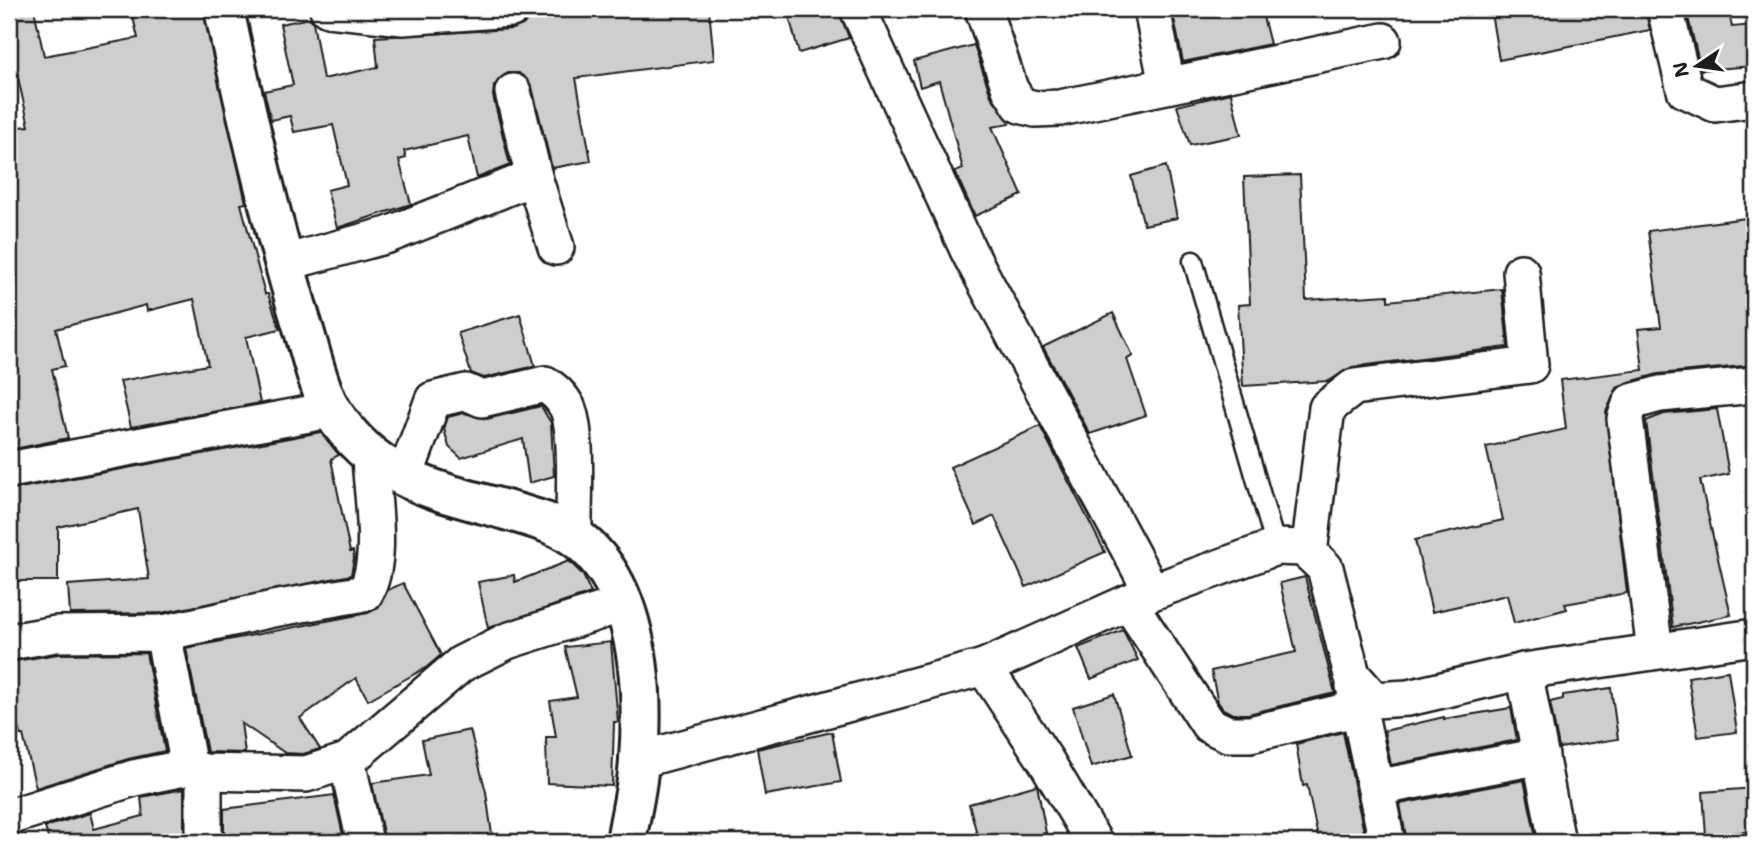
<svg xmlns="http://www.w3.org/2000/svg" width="1763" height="851" font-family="'Shantell Sans',sans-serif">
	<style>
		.building { fill: #cecece; stroke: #1c1c1c; stroke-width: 2 }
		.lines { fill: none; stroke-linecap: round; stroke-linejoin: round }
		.lane-casing { stroke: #1c1c1c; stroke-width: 23 }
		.street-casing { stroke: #1c1c1c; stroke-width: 40 }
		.secondary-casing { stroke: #1c1c1c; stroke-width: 44 }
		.lane { stroke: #fff; stroke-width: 18 }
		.street { stroke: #fff; stroke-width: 35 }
		.secondary { stroke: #fff; stroke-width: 38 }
	</style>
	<rect width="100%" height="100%" fill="#fff"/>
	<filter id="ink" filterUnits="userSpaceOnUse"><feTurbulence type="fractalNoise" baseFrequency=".0143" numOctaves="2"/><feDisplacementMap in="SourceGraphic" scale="14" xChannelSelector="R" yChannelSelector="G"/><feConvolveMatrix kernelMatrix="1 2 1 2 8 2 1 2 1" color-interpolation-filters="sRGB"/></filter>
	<g filter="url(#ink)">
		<!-- building -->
		<g class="building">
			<path d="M9,9H34L44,56L138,38L131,9H203L246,203L241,204L265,294H268L280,329L246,337L260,403L131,427L120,381L208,365L194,299L147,311L146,305L56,329L65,366L52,369L68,438L9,450V128L29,126L9,39Z"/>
			<path d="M614,9H709L714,60L576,78L591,161L552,168L532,87L519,73H508L494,86L493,96L510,165L477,178L468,136L404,151L406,158L399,160L411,204L337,228L327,190L347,185L333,125L294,132L290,116L271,120L264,91L293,85L280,24L310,18L313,22L323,79L378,67L375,37L512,29L523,25L529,18Z"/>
			<path d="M787,9H838L849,38L799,53Z"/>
			<path d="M1172,9H1261L1270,44L1183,62Z"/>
			<path d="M1517,9H1645L1650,30L1499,60L1491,13Z"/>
			<path d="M1686,9H1728L1732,27L1754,25V66L1701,70Z"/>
			<path d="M974,45L991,96L1008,119L1009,124L992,127L1022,195L975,216L955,172L963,169L939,81L920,87L914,61Z"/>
			<path d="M1231,93L1241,135L1190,145L1177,106Z"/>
			<path d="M1166,166L1177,218L1144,225L1131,176Z"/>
			<path d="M1300,175L1306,300L1388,295V301L1502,289L1508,347L1352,367L1329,381L1243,386L1238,305L1250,304L1244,177Z"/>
			<path d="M1754,217V365L1658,374L1626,383L1617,388L1606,412L1627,593L1565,604L1567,609L1514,623L1507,595L1432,612L1415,540L1503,520L1486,447L1566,429L1560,380L1643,370L1638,329L1661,327L1648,231Z"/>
			<path d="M1113,313L1133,356L1127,359L1146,415L1090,434L1043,347Z"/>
			<path d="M520,314L535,366L484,378L471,373L458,333Z"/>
			<path d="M541,406L551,423L554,476L529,483L523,439L461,458L449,447L444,429L448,417L464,413L487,419Z"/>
			<path d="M1717,409L1729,474L1700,480L1731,615L1673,627L1646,421L1664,414Z"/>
			<path d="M1040,426L1105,552L1026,587L994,516L976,525L950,467Z"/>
			<path d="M321,432L339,455L331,459L350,552L353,551L354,558L351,575L161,613L70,614L68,585L149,579L138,509L58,527V581H15L9,537V490Z"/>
			<path d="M569,561L583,575L591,593L488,628L478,582L514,575L515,582Z"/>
			<path d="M1305,577L1335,693L1248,714H1233L1223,709L1218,702L1211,671L1296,652L1280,583Z"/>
			<path d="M403,583L441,655L427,667L368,700L356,678L300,718L320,749L303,754L285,753L241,723L245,753L207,752L186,648L368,613L378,608L388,590Z"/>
			<path d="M1123,630L1138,660L1091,679L1078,648Z"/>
			<path d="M611,642L618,722H614L612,786L547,783L546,737H556L550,701L577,697L565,647Z"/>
			<path d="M146,653L165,751L128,759L36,788L23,735H20L9,680V662L58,654Z"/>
			<path d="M1728,671L1737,732L1698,737L1688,677Z"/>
			<path d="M1611,688L1618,739L1559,748L1550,702L1563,699V695Z"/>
			<path d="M1114,694L1132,755L1091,767L1073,707Z"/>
			<path d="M1511,708L1517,740L1391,765L1384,731L1444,717V719Z"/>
			<path d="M470,730L486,792L493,842H385L372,783L429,775L422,740Z"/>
			<path d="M832,732L841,782L765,795L757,749Z"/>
			<path d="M1343,732L1366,842H1319L1307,785L1303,786L1296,744Z"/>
			<path d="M1524,780L1537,842H1407L1400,804Z"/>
			<path d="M1037,785L1046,833L1011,842H979L969,804Z"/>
			<path d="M1754,788V831L1706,836L1703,792Z"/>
			<path d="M184,789V842H49L45,827L90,813L94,829L143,816L141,797Z"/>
			<path d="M334,795L343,835L290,842H268L267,835L224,840V809Z"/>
		</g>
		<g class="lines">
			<defs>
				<path id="lane" d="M1193,261L1276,547"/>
				<g id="street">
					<path d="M328,9L403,17L511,9"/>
					<path d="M858,9L969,252L1152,592"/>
					<path d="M983,9L1010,89L1020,105L1035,109L1060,108L1383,41"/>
					<path d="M1152,9L1167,85"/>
					<path d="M1665,9L1685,90L1715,104L1754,99"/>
					<path d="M513,92L534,177"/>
					<path d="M284,263L388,235L534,177L556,247"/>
					<path d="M9,470L330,410"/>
					<path d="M405,476L433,400L466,392L482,399L545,384C555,391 561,396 567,407C579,433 573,506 574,537"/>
					<path d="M1309,553L1327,408L1354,387L1530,365L1521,272"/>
					<path d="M1129,603L1209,725L1228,734H1250L1359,708"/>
					<path d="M163,633L273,609L365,593C384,561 372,496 370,458"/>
					<path d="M9,642L56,634L163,633L189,767"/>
					<path d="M1655,651L1625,419L1631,402L1660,394L1754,385"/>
					<path d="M984,667L1046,761L1094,842"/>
					<path d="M1524,671L1557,842"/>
					<path d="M1354,686L1387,842"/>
					<path d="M639,760L984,667L1152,592L1276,547L1304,548L1325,568L1352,675L1374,700L1408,698L1524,671L1754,637"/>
					<path d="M347,761L365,842"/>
					<path d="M204,772V842"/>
					<path d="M1376,788L1541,756"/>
					<path d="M9,817L134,778L189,767L204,772L306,774L347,761L461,664L507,641L623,604"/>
				</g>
				<path id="secondary" d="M224,9C246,114 270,218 301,321C309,345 319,392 332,411C385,494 462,493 545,522C638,554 645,677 639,759C638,787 630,815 626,842"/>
			</defs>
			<!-- lane casing -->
			<use href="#lane" class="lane-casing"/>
			<!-- street casing -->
			<use href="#street" class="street-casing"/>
			<!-- secondary casing -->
			<use href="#secondary" class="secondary-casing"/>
			<!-- lane -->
			<use href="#lane" class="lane"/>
			<!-- street -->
			<use href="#street" class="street"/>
			<!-- secondary -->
			<use href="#secondary" class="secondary"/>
		</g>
	</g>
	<!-- margin -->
	<rect width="1763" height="851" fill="none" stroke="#fff" stroke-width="35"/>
	<rect x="18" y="18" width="1728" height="816" fill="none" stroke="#1c1c1c" stroke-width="2.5" filter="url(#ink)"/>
	<!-- north arrow -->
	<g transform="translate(1697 66) rotate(257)" stroke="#ffffff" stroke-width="5" paint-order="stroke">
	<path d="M0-5L12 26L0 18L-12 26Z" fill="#1c1c1c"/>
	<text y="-10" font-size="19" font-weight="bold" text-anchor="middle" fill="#1c1c1c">N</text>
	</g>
</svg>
